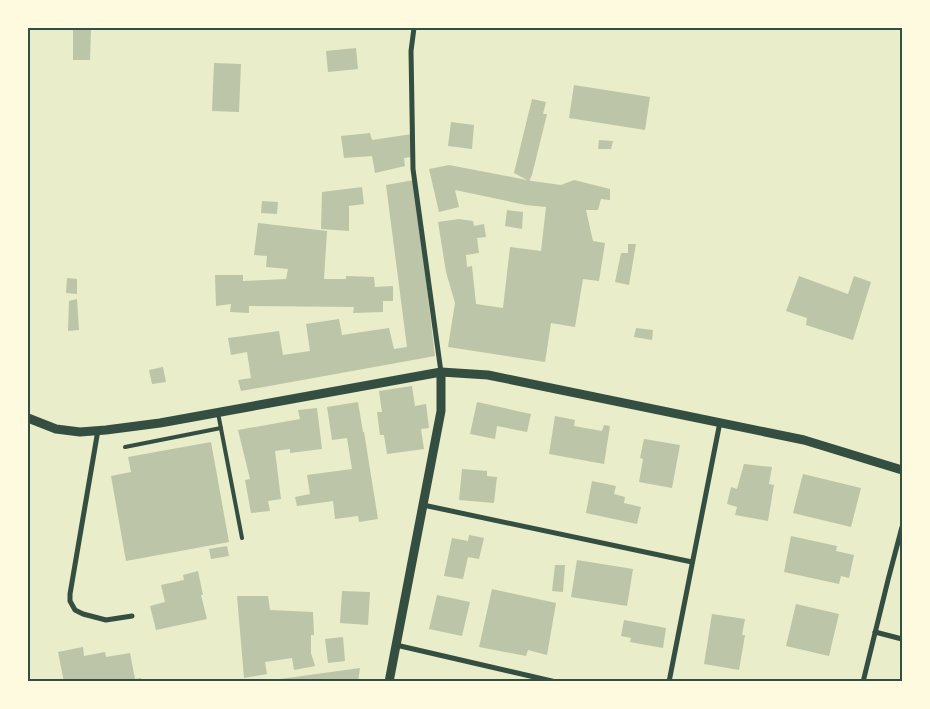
<svg xmlns="http://www.w3.org/2000/svg" width="930" height="709" font-family="Cabin,sans-serif">
	<style>
		.building { fill: #bcc5a7 }
		.lines { fill: none; stroke-linecap: round; stroke-linejoin: round }
		.service { stroke: #344e41; stroke-width: 4 }
		.minor { stroke: #344e41; stroke-width: 5 }
		.tertiary { stroke: #344e41; stroke-width: 9 }
		.neatline { fill: none; stroke: #344e41; stroke-width: 2 }
	</style>
	<rect width="100%" height="100%" fill="#e9edc9"/>
	<!-- building -->
	<g class="building">
		<path d="M73,28H91L90,60H73Z"/>
		<path d="M356,48L358,69L328,72L326,51Z"/>
		<path d="M214,63L241,64L239,112L212,111Z"/>
		<path d="M574,85L650,97L645,130L569,118Z"/>
		<path d="M532,99L546,102L543,114H547L532,175L529,181L514,173Z"/>
		<path d="M451,122L474,125L472,149L448,146Z"/>
		<path d="M370,133L372,140L412,134V157L404,158L405,166L375,173L372,156L344,158L341,136Z"/>
		<path d="M599,140L613,141L611,149H598Z"/>
		<path d="M449,165L532,181L561,185L574,180L610,189V200L601,199L598,210H586L593,241L605,243L599,281L583,279L575,327L551,323L545,362L448,347L455,303L446,272L438,222L459,219L473,221L474,226L484,224L486,237L477,238L479,253L466,255L467,267L472,266L476,304L503,308L510,247L541,251L546,207L526,205L455,190L459,207L439,212L429,169Z"/>
		<path d="M414,180L435,356L241,391L238,380L251,378L247,352L231,355L228,338L279,331L283,355L310,351L306,324L339,319L342,335L389,328L394,349L407,347L386,185Z"/>
		<path d="M362,187L364,204L349,206V231L321,229L322,192Z"/>
		<path d="M262,201L278,202L277,214L261,213Z"/>
		<path d="M507,210L523,212L522,229L505,226Z"/>
		<path d="M258,223L327,231L324,279H346V276L374,277L375,287L393,286V301H383V312L353,313L354,307L249,306V313L230,312L231,304L216,306L215,275H243V281L286,279L288,269L266,267L267,256L254,255Z"/>
		<path d="M628,244H636L629,285L615,282L621,253H628Z"/>
		<path d="M799,276L848,294L854,276L871,282L853,340L806,325L807,318L786,311Z"/>
		<path d="M67,278L77,279V294L66,293Z"/>
		<path d="M77,299L79,330L68,331L69,301Z"/>
		<path d="M636,328L653,330L652,340L634,337Z"/>
		<path d="M163,367L166,382L152,384L149,370Z"/>
		<path d="M412,386L415,406L426,404L429,428L421,429L424,449L387,454L384,435H380L377,412H382L379,391Z"/>
		<path d="M358,402L363,432H364L378,519L359,522L358,516L335,519L333,501L297,506L295,497L310,494L307,475L352,469L347,438L332,440L327,407Z"/>
		<path d="M477,402L531,414L527,432L497,426L495,439L470,434Z"/>
		<path d="M317,408L322,449L290,453V449L275,451L281,499L268,501L270,511L251,513L245,480L250,479L238,430L300,419L298,410Z"/>
		<path d="M555,416L575,420L574,426L602,431L604,425L610,426L604,464L549,454Z"/>
		<path d="M644,439L680,445L672,488L639,482L643,459L640,458Z"/>
		<path d="M211,442L229,542L126,561L111,476L131,472L128,457Z"/>
		<path d="M744,464L772,467L769,484L774,485L768,521L735,515L737,507L727,504L731,487L737,489Z"/>
		<path d="M462,469L487,471V476L497,477L494,503L459,500Z"/>
		<path d="M803,474L861,488L851,527L793,513Z"/>
		<path d="M592,481L616,486L614,494L625,497L624,503L641,507L637,524L586,513Z"/>
		<path d="M469,535L484,538L479,559L468,557L463,579L444,576L452,538L468,541Z"/>
		<path d="M791,536L837,546L836,551L854,555L849,578L841,576L839,584L784,572Z"/>
		<path d="M227,546L229,556L211,559L209,549Z"/>
		<path d="M577,560L633,569L627,606L571,597Z"/>
		<path d="M555,565H565L563,592L552,591Z"/>
		<path d="M198,571L203,595H201L207,619L156,630L150,606L165,602L161,585L184,580L183,575Z"/>
		<path d="M492,589L556,603L547,655L528,650L526,656L479,647Z"/>
		<path d="M342,591L370,592L368,625L340,623Z"/>
		<path d="M437,595L470,602L462,636L429,629Z"/>
		<path d="M237,596H268L270,610L313,612L314,635H311V653L315,666L294,670L292,658L265,662L267,674L244,678Z"/>
		<path d="M796,604L839,614L829,656L786,646Z"/>
		<path d="M712,614L745,619L742,635H745L739,670L704,664Z"/>
		<path d="M624,620L666,628L663,648L630,642L631,638L621,636Z"/>
		<path d="M343,637L345,661L328,663L325,639Z"/>
		<path d="M83,647L84,656L105,652L106,657L130,653L135,679L141,678L142,682H64L58,652Z"/>
		<path d="M360,668L358,682H273V680Z"/>
	</g>
	<g class="lines">
		<!-- service -->
		<g class="service">
			<path d="M218,413L242,538"/>
			<path d="M125,447L221,428"/>
		</g>
		<!-- minor -->
		<g class="minor">
			<path d="M414,28L411,51L413,169L441,372"/>
			<path d="M98,430L70,594V601L75,610L83,614L106,620L132,616"/>
			<path d="M423,505L692,562"/>
			<path d="M875,632L902,639"/>
			<path d="M396,645L556,682"/>
			<path d="M669,682L720,422"/>
			<path d="M863,682L888,580L902,527"/>
		</g>
		<!-- tertiary -->
		<g class="tertiary">
			<path d="M28,418L56,429L80,432L106,430L160,423L441,372L488,375L804,440L902,470"/>
			<path d="M389,682L441,411V372"/>
		</g>
	</g>
	<!-- border -->
	<rect width="930" height="709" fill="none" stroke="#fefae0" stroke-width="58"/>
	<rect x="29" y="29" width="872" height="651" class="neatline"/>
</svg>
